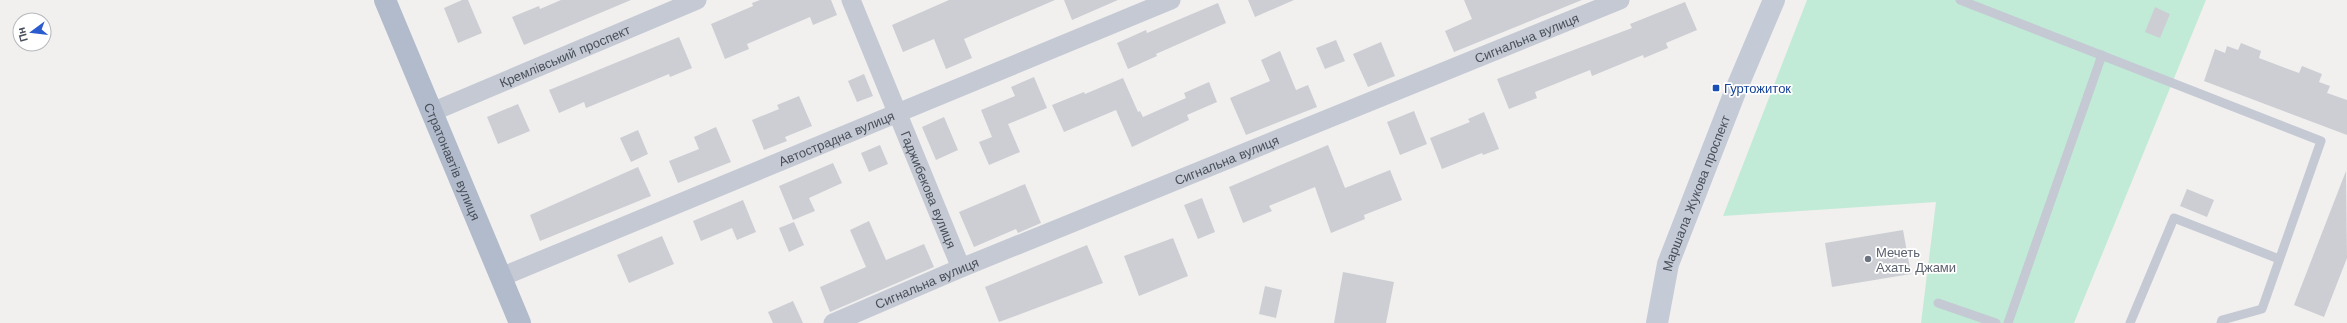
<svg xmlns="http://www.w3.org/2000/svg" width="2347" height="323" font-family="'Work Sans',sans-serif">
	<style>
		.green { fill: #c2ebd7 }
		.building { fill: #ccced3 }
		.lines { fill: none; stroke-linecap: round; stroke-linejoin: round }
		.lane { stroke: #c4c9d3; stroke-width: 9 }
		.street { stroke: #c4c9d3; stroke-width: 19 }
		.secondary { stroke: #c4cad6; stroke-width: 22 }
		.primary { stroke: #b1bbcb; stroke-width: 22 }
		.transit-dot { fill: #1a4fb4; stroke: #fff; stroke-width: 1.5 }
		.worship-dot { fill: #6b7280; stroke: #fff; stroke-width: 1.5 }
		.labels { text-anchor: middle; stroke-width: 3.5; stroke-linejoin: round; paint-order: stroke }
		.street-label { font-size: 13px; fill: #49505b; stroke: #fff }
		.transit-label { font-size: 13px; fill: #164399; stroke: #fff; text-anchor: start }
		.worship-label { font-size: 13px; fill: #5b616d; stroke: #fff; text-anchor: start }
	</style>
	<rect width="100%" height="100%" fill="#f1f0ef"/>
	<!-- green -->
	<path class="green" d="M1807,0H2206L2074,323H1921L1936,202L1723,216Z"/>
	<!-- building -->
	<g class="building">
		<path d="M462,0H468L482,33L458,43L444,8Z"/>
		<path d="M561,0H631L524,45L512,17L539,6L540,9Z"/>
		<path d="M760,0H831L837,15L813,25L810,17L747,44L749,49L725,59L711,24L753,6L752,3Z"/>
		<path d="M949,0H1055L964,39L972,58L946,69L934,39L903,52L892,25Z"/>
		<path d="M1064,0H1118L1072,20Z"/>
		<path d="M1248,0H1294L1255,17Z"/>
		<path d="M1464,0H1582L1454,52L1445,31L1472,19Z"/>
		<path d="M1685,2L1697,30L1666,43L1668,48L1644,58L1643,55L1592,76L1590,70L1535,92L1537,98L1509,109L1497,79L1632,28L1630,24Z"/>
		<path d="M1218,3L1226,23L1156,54L1157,56L1128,69L1117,43L1146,30L1147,33Z"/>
		<path d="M2155,7L2170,14L2160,38L2145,32Z"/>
		<path d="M679,37L692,68L670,77L669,74L586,108L584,102L559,113L549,90Z"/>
		<path d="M1336,40L1345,61L1325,69L1316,48Z"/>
		<path d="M1381,42L1395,76L1368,87L1353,54Z"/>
		<path d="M2241,43L2261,51L2259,58L2299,73L2302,66L2322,74L2319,82L2330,86L2327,93L2347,100V135L2204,81L2215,49L2225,53L2227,46L2238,50Z"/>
		<path d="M1280,51L1296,90L1308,85L1317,107L1246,135L1230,98L1270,81L1261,60Z"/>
		<path d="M864,74L873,96L857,102L848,81Z"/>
		<path d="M1034,77L1047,108L1008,124L1020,152L989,165L979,142L992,137L981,110L1015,96L1011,87Z"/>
		<path d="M1123,78L1138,112L1140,111L1143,117L1186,98L1184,93L1209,82L1217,102L1187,115L1189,120L1132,147L1116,110L1064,132L1052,105L1084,92L1085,94Z"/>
		<path d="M799,96L812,126L785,137L787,141L764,150L752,120L779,109L777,105Z"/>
		<path d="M518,104L530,131L498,144L487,117Z"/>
		<path d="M1414,111L1427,144L1400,155L1387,122Z"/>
		<path d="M1484,112L1499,149L1483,155L1482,153L1442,169L1430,138L1470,122L1468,119Z"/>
		<path d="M944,117L958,150L936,160L922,127Z"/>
		<path d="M716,127L731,162L678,183L669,161L699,149L694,137Z"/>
		<path d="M638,130L648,154L631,162L620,138Z"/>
		<path d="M880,145L888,164L869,172L861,153Z"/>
		<path d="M1328,145L1345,188L1390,170L1402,200L1364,215L1365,219L1331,233L1315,187L1269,206L1272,211L1243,223L1229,187Z"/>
		<path d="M833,163L842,183L809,198L815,211L793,220L779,186Z"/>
		<path d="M638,167L651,196L540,241L530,215Z"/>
		<path d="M2346,171L2347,258L2324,317L2294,305Z"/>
		<path d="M1025,184L1041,223L1018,233L1016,229L974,247L959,212Z"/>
		<path d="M2187,189L2214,200L2207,217L2180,206Z"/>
		<path d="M1202,198L1215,232L1198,239L1184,205Z"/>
		<path d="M743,200L756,232L737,240L732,228L701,241L693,221Z"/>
		<path d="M869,221L886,260L924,244L934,267L830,312L820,287L866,267L850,230Z"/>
		<path d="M794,222L804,245L789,252L779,228Z"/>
		<path d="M1903,230L1911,274L1832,287L1825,243Z"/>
		<path d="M662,236L674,264L629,283L617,255Z"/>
		<path d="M1173,238L1188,276L1139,296L1124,256Z"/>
		<path d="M1087,245L1103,283L999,322L985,287Z"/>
		<path d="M1343,272L1394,282L1386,323H1334Z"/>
		<path d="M1265,286L1282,290L1276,318L1259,314Z"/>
		<path d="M793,301L803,323H773L768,312Z"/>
	</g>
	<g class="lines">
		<!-- lane -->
		<g class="lane">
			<path d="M1960,0L2321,141L2262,309L2222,320L2221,323"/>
			<path d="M1938,303L1996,323"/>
			<path d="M2008,323L2102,55"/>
			<path d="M2130,323L2174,218L2279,259"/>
		</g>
		<!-- street -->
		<g class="street">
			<path id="s1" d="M851,0L961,268"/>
			<path id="s2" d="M432,112L697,0"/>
			<path id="s3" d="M501,277L1171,0"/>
			<path id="s4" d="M833,323L961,268L1620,0"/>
		</g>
		<!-- secondary -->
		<path class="secondary" id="s5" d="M1657,323L1668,264L1735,92L1774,0"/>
		<!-- primary -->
		<path class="primary" id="s6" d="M385,0L520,323"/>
	</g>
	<!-- markers -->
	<rect class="transit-dot" x="1712" y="84" width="8" height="8" rx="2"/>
	<circle class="worship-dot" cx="1868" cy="259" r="4"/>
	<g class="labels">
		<!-- street labels -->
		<g class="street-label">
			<text dy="5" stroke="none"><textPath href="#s4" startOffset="750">Сигнальна вулиця</textPath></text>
			<text dy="5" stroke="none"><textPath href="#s2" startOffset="144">Кремлівський проспект</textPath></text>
			<text dy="5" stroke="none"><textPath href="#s3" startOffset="363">Автострадна вулиця</textPath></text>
			<text dy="5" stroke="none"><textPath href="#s4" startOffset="426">Сигнальна вулиця</textPath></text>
			<text dy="5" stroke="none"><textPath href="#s6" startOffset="175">Стратонавтів вулиця</textPath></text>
			<text dy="5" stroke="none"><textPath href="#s1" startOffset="205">Гаджибекова вулиця</textPath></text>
			<text dy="5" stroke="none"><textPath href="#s5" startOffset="136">Маршала Жукова проспект</textPath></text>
			<text dy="5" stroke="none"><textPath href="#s4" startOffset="102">Сигнальна вулиця</textPath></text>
		</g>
		<!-- transit labels -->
		<g class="transit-label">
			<text x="1724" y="93">Гуртожиток</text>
		</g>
		<!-- worship labels -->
		<g class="worship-label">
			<text x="1876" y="257">Мечеть<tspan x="1876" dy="15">Ахать Джами</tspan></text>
		</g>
	</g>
	<!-- north arrow -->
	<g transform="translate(32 32) rotate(255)"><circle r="19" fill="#ffffff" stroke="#b6b9bd"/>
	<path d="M0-3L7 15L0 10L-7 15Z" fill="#2a5cd0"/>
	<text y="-6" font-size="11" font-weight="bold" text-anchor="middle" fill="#49505b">Пн</text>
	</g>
</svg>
